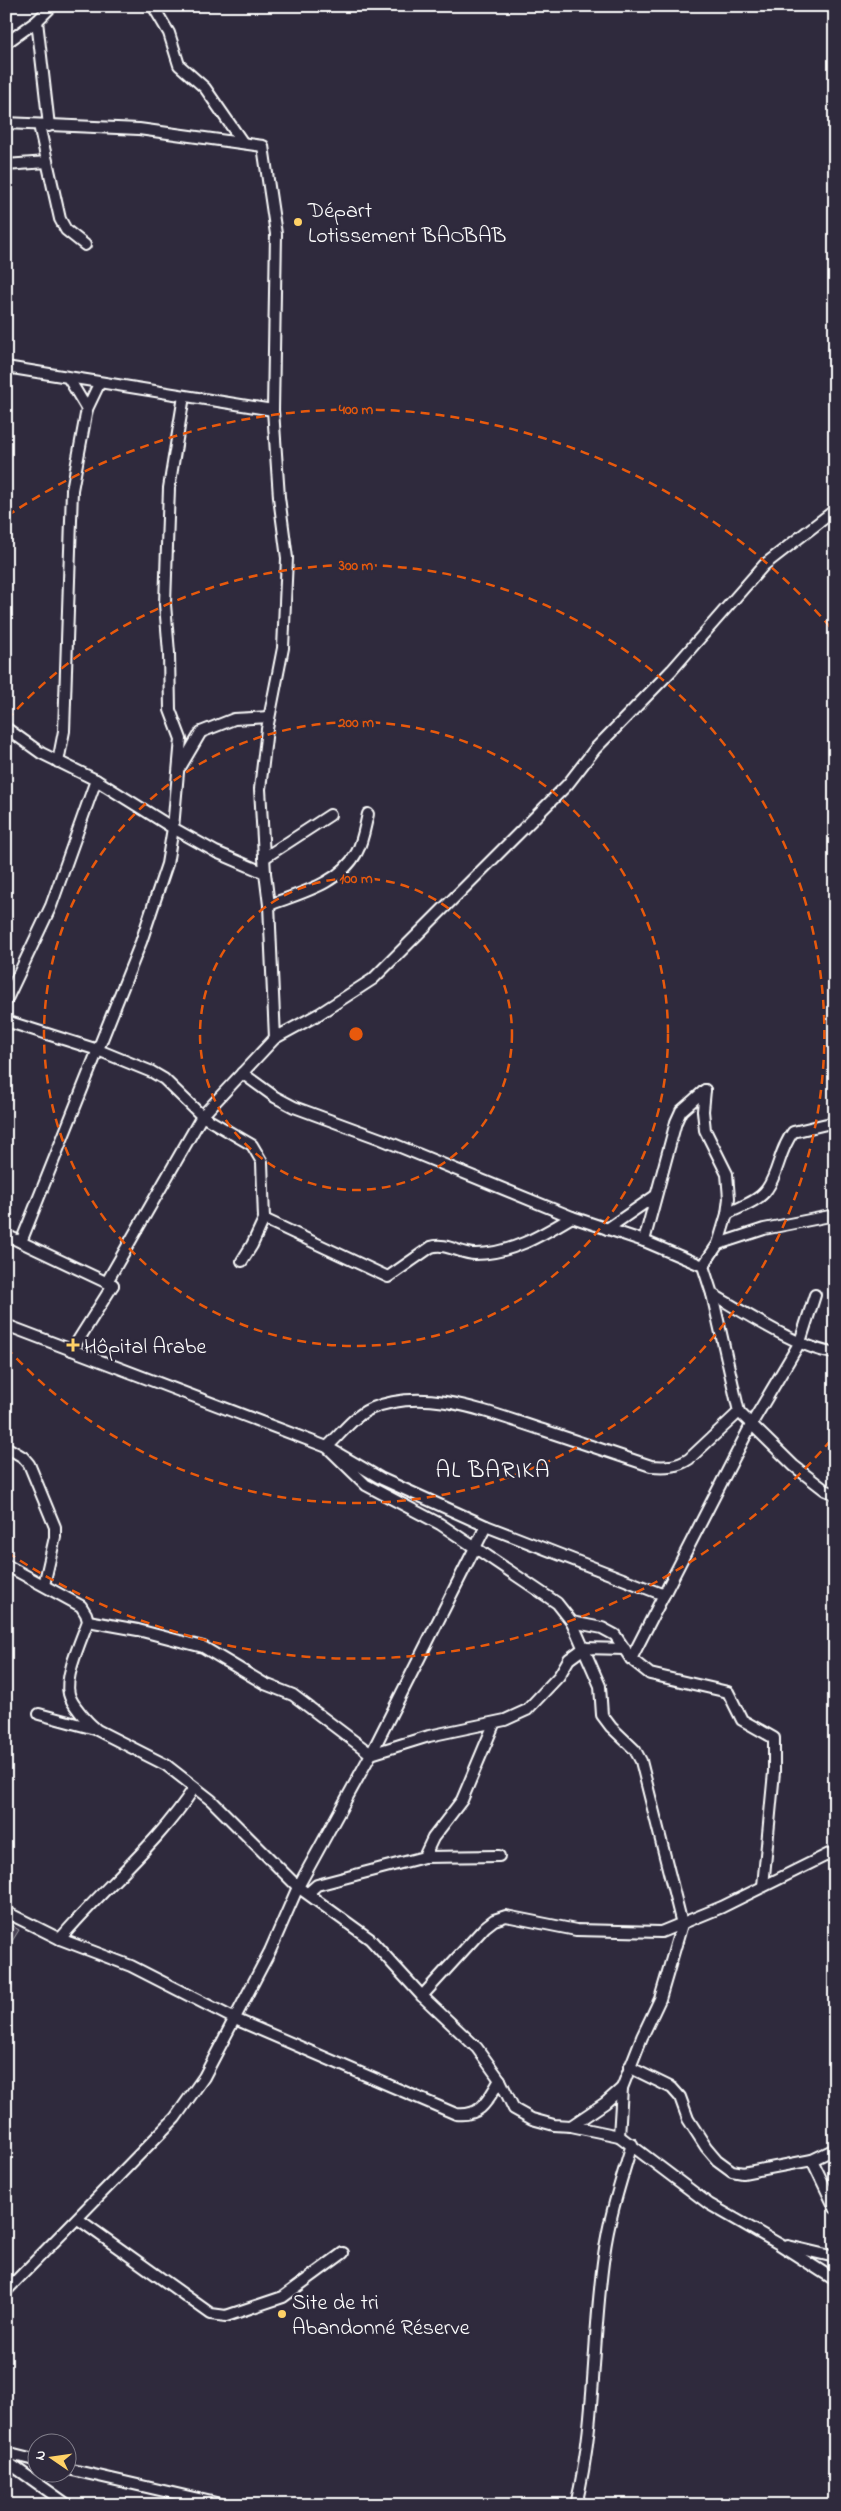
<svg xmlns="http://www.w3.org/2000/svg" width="841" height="2511" font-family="'Indie Flower',sans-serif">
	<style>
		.garden { fill: #464152; stroke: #a2a0a8 }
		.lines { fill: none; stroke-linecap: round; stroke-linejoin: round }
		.street-casing { stroke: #fff; stroke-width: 14 }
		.street { stroke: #2f2a3d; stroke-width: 10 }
		.ring { fill: none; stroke: #e8590c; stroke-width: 2.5; stroke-dasharray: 9 6 }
		.poi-dot { fill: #ffd166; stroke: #2f2a3d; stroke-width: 2 }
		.labels { text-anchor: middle; stroke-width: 5; stroke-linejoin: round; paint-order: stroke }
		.poi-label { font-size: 22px; fill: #fff; stroke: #2f2a3d; text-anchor: start }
		.neighbourhood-label { font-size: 24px; letter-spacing: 1px; fill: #fff; stroke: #2f2a3d }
		.centre { fill: #e8590c; stroke: #2f2a3d; stroke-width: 2.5 }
		.ring-label { font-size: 15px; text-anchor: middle; font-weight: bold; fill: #e8590c; stroke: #2f2a3d; stroke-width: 5; stroke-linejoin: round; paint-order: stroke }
	</style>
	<rect width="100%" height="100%" fill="#2f2a3d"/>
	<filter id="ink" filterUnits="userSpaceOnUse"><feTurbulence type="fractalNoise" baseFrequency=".02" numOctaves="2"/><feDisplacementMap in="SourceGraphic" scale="10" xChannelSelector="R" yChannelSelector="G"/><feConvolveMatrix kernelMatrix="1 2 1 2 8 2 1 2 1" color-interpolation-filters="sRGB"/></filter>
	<g filter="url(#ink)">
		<!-- garden -->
		<path class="garden" d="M6,1922L19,1930L6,1951Z"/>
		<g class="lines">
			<defs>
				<g id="street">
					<path d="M153,6L169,33L179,65L205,88L243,143"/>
					<path d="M37,21L49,126"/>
					<path d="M6,43L37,21L52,6"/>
					<path d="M6,123L139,129L263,146L276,234L273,410L279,497L287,558L283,648L267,729L260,789L265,873L216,852L173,828L181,739L170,710L169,653L165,604L169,488L184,396"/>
					<path d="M39,125L60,219L66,230L85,245"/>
					<path d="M6,165L47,162"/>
					<path d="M6,367L273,410"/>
					<path d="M69,379L87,409"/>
					<path d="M6,728L41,753L96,780L51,906L6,1001"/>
					<path d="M58,762L64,731L72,490L87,409L99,384"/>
					<path d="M181,766L201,732L234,719L269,717"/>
					<path d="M264,858L330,815"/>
					<path d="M265,873L269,905L275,1038"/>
					<path d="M269,905C300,893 340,884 357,852C363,841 365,826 368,814"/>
					<path d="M6,1021L98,1050L152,1072L164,1079L202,1116L252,1145L262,1162L264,1219L252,1245L242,1261"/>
					<path d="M242,1073L275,1097L294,1107L381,1139L572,1217L644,1241L703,1266L712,1294L739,1412L794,1466L825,1490L835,1494"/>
					<path d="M727,1214C740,1207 759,1201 767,1189C779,1172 779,1150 793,1132L835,1122"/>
					<path d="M264,1219L388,1277L431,1247C446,1242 460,1254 475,1254C511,1254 542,1235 572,1217"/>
					<path d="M607,1229L655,1196"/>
					<path d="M6,1235L112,1285"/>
					<path d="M644,1241L676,1122L681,1111L705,1090"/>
					<path d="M21,1242L141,942L167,864L173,828L96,780"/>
					<path d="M718,1244L764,1229L835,1215"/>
					<path d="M703,1266L718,1244L727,1214L729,1198L727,1174L705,1130L703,1111L705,1090"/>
					<path d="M113,1285L108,1280L202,1116L275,1038L319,1014L373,979L568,784L595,749L672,670L764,565L835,510"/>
					<path d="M712,1294C742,1311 803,1351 835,1353"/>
					<path d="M6,1325L327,1447L382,1479L486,1526L664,1595"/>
					<path d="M72,1350L113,1285"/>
					<path d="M6,1447L23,1457L29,1464L55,1527V1537L44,1585"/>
					<path d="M6,1565L81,1606L86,1614L88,1621C82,1638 64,1677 69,1694C71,1703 87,1722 95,1728"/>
					<path d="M88,1621L138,1630L203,1647L265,1684L293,1695L371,1754L429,1736L505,1720L527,1710L559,1676L569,1659L584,1648L625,1649"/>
					<path d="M572,1622L602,1628L615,1635L631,1659L650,1674L728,1692L742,1720L774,1738V1772L763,1886"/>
					<path d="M631,1659L752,1423L800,1342L815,1295"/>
					<path d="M39,1714L95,1729L166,1765L211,1800L298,1887L370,1939L422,1996L477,2048L500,2080L514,2109L532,2119L554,2125L571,2126L619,2136L709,2204L779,2244L835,2280"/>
					<path d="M424,1857L433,1838L462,1800L494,1724"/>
					<path d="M308,1893L317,1885L424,1857L499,1856"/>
					<path d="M6,1912L60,1939L131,1966L235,2019L456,2114C482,2117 488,2099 500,2080"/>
					<path d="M60,1939C103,1888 159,1843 194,1788"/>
					<path d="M422,1996L485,1927L494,1920L506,1916L576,1930L661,1932L722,1907L835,1851"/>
					<path d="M629,2067L672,2088L680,2097L688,2119L706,2147L717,2160L732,2171L743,2173L812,2160L835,2149"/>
					<path d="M571,2126L605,2103L622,2088"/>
					<path d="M619,2136L622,2088L642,2037L660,1999L682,1924L641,1761L635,1750L611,1727L602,1715L600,1686L572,1622L557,1603L440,1524L366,1485L327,1447C340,1435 354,1416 370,1409C426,1385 489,1413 543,1430C579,1442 615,1454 651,1466C666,1467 677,1467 689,1459L739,1412"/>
					<path d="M812,2160L835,2208"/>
					<path d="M78,2219L211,2314L226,2316L283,2297L343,2253"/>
					<path d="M788,2246L835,2257"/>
					<path d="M6,2291L175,2118L204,2077L270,1951L298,1887L371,1754L486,1526"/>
					<path d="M6,2453L38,2461"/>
					<path d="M6,2461L68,2505"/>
					<path d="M68,2469L225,2505"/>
					<path d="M576,2505C596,2423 592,2338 604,2255C609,2217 621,2181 632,2144"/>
				</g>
			</defs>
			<!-- street casing -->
			<use href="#street" class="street-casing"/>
			<!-- street -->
			<use href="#street" class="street"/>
		</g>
	</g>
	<!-- distance rings -->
	<g class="ring">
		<circle cx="356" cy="1034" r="156"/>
		<circle cx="356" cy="1034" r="312"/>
		<path d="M7 720A469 469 0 1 1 7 1348"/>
		<path d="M831 1440A625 625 0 0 1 7 1552M7 516A625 625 0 0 1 831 628"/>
	</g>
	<!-- markers -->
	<g class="poi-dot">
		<circle cx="298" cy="222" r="5"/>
		<path d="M70.5 1337.5h5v5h5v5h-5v5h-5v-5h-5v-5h5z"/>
		<circle cx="282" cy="2314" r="5"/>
	</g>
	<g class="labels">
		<!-- poi labels -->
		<g class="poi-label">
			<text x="308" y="217">Départ<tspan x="308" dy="25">Lotissement BAOBAB</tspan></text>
			<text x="84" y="1353">Hôpital Arabe</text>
			<text x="292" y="2309">Site de tri<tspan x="292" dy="25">Abandonné Réserve</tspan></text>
		</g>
		<!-- neighbourhood labels -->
		<g class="neighbourhood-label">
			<text x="493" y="1477">AL BARIKA</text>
		</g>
	</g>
	<circle cx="356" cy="1034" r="8" class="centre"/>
	<g class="ring-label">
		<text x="356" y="414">400 m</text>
		<text x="356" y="570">300 m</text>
		<text x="356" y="727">200 m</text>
		<text x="356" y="883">100 m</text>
	</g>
	<!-- margin -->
	<rect width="841" height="2511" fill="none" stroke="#2f2a3d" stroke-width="25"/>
	<rect x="12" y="12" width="816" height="2486" fill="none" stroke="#fff" stroke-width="2" filter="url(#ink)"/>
	<!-- north arrow -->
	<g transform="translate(52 2458) rotate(283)"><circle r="24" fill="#2f2a3d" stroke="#827f8b"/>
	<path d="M0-4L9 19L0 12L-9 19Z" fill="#ffd166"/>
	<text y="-8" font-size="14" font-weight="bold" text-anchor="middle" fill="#ffffff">N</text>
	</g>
</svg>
